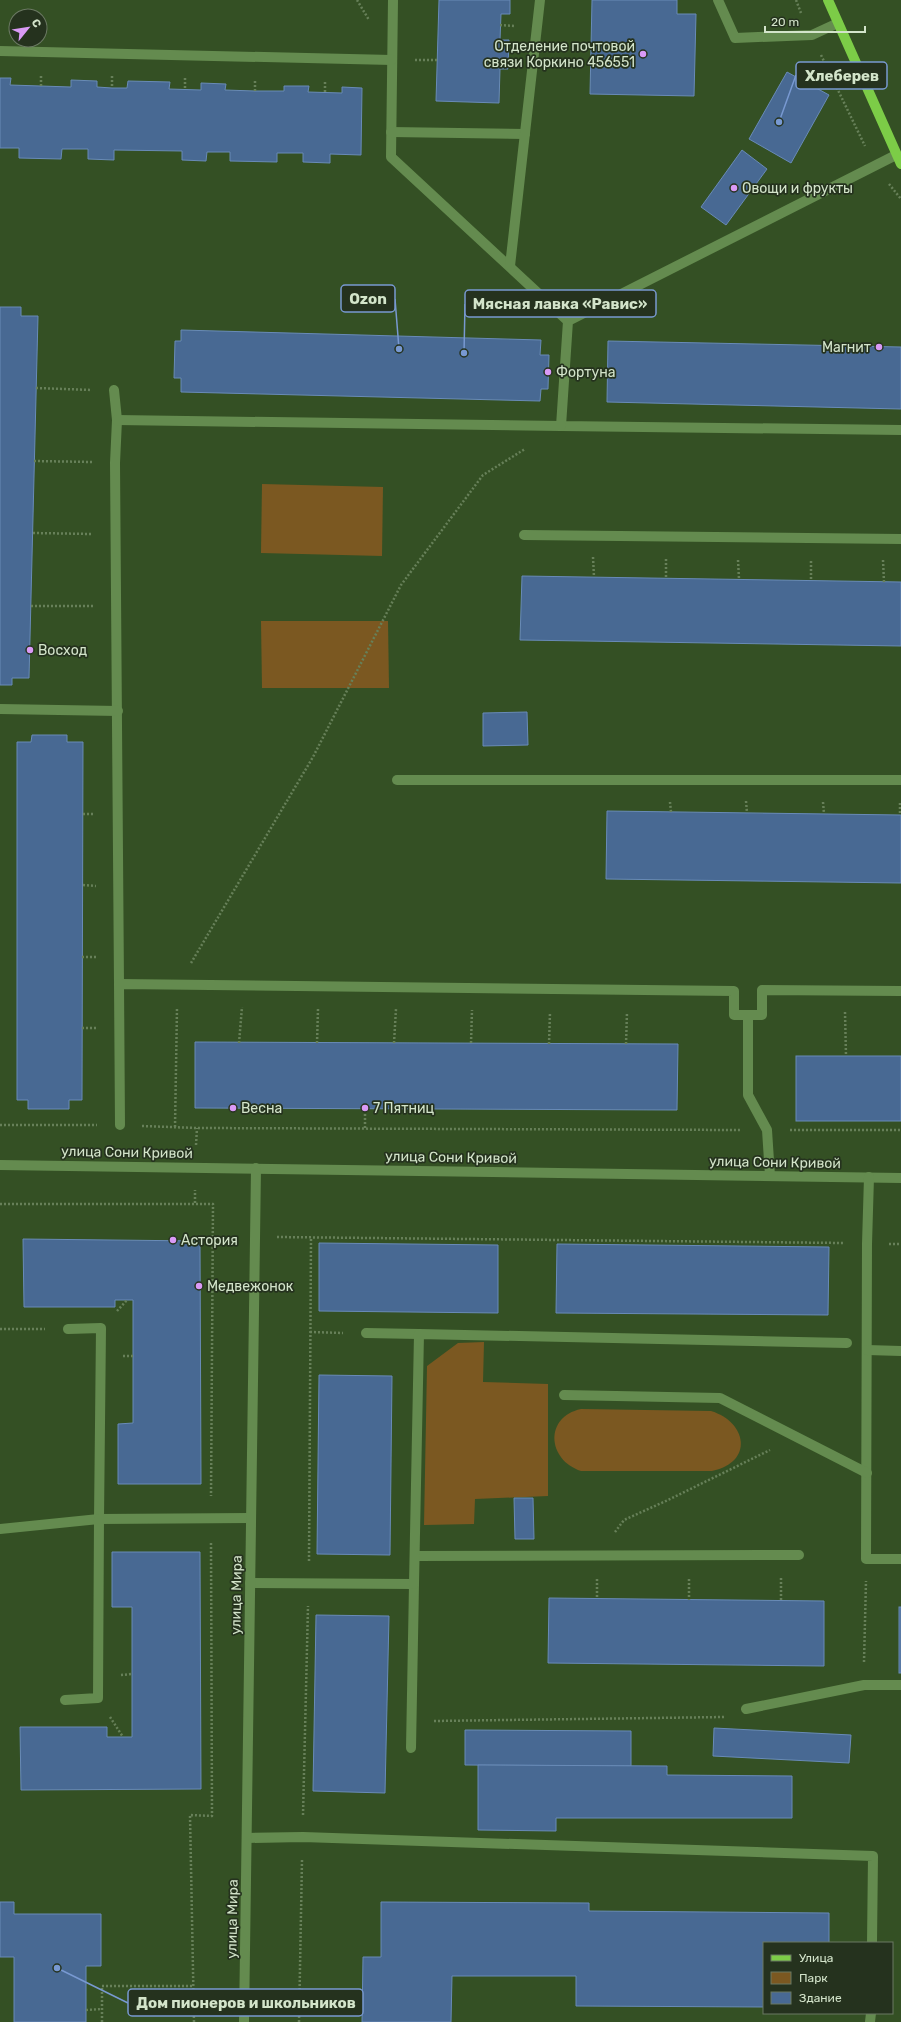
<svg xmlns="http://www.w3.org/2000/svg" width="901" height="2022" font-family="Rubik,sans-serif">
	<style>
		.green { fill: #7b5821 }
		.building { fill: #486993; stroke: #698bb7 }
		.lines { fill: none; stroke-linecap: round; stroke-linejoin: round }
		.path { stroke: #678059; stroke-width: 2.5; stroke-dasharray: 2 2; stroke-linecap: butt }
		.minor { stroke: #648b4f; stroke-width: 10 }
		.major { stroke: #7ccc47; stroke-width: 10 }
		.poi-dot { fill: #da9af6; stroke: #25321e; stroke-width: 1.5 }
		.labels { text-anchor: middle; stroke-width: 3.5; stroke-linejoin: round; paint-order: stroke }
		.poi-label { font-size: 14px; fill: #d3e4ca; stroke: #25321e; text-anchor: start }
		.street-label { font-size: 14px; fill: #d3e4ca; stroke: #25321e }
		.leader { fill: none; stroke: #7899d1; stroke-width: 1.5 }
		.callout-dot { fill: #7899d1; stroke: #25321e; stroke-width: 1.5 }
		.callout { fill: #25321e; stroke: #7899d1; stroke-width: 1.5 }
		.callout-label { font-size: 15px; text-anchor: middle; font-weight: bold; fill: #d3e4ca }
	</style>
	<rect width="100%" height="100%" fill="#345024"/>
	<!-- green -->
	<g class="green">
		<path d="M262,484L383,487L382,556L261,553Z"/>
		<path d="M261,621H388L389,688H262Z"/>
		<path d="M484,1342L483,1382L548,1384V1496L475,1499L474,1524L424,1525L427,1366L458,1343Z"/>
		<path d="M581,1409L711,1411C747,1422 754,1462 712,1471H581C547,1460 544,1417 581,1409Z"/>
	</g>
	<!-- building -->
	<g class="building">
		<path d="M439,0H510V14H501L500,40H509L508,69H500L499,103L436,101Z"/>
		<path d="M592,0H677V14H696L694,96L590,94Z"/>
		<path d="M787,72L829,95L791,163L749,139Z"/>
		<path d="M0,78H11L10,85L71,87V80L97,81V87L112,88H127L128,81L170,82L169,89L201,90V83L226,84L225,90L255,91H284V86H309L308,92L342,93V87L362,88L361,155L330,154V163L303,162V153H277V162L230,161V152H207L206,161L182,160V151L114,150V160L88,159V149H62L61,159L19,158V148H0Z"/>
		<path d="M742,150L767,169L726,225L701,207Z"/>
		<path d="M0,307H21V316H38L29,678H12V685H0Z"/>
		<path d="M181,330L541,340L540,355H549L548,389H541L540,401L181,392V378H174L175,341H181Z"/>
		<path d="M608,341L901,347V409L607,402Z"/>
		<path d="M522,576L901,582V646L520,640Z"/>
		<path d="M527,712L528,745L483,746V713Z"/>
		<path d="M32,735H67V742H83L82,1100H69V1109H28V1100H17V742H31Z"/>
		<path d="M607,811L901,815V883L606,879Z"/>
		<path d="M195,1042L678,1044L677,1110L195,1108Z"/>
		<rect x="796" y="1056" width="105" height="65"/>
		<path d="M23,1239L200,1241L201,1484H118V1424L133,1423V1300H115V1307H24Z"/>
		<path d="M319,1243L498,1245V1313L319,1311Z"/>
		<path d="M557,1244L829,1247L828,1315L556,1313Z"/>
		<path d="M319,1375L392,1376L390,1555L317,1554Z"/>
		<path d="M514,1498H533L534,1539H515Z"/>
		<path d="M112,1552H200L201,1789L21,1790L20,1727H107V1737H132V1607H112Z"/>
		<path d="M549,1598L824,1601V1666L548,1663Z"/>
		<rect x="899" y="1607" width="2" height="66"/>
		<path d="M316,1615L389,1616L385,1793L313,1791Z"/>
		<path d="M714,1728L851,1735L849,1763L713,1756Z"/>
		<path d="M465,1730L631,1731V1766L465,1765Z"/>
		<path d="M478,1765L667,1766V1775L792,1776V1818H556V1831L478,1830Z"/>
		<path d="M0,1902H14V1914H101V1966H86V2022H14V1957H0Z"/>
		<path d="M381,1902L589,1903V1911L829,1913V1943H764V2007L576,2006V1976H452L451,2022H362L363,1957H381Z"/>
	</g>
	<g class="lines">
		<!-- path -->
		<g class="path">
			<path d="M357,0L369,20"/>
			<path d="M796,0L801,13"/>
			<path d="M500,25L514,26"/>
			<path d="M821,55L865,146"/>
			<path d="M415,60H437"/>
			<path d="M112,76V88"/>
			<path d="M185,78V89"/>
			<path d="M41,86V74"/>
			<path d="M255,91V79"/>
			<path d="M325,92V81"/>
			<path d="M889,184L901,199"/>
			<path d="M36,388L92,390"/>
			<path d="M34,461L92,462"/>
			<path d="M33,533L92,534"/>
			<path d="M593,557L594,577"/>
			<path d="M666,559V578"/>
			<path d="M738,560L739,579"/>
			<path d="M883,560L884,582"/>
			<path d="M811,561V580"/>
			<path d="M31,606H95"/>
			<path d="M746,801L747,813"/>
			<path d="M670,802L671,812"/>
			<path d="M823,802L824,814"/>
			<path d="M900,803V815"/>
			<path d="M83,814H94"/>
			<path d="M83,885L96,886"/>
			<path d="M82,957H96"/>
			<path d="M191,963L313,757L401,585L483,475L525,449"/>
			<path d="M845,1012L846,1056"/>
			<path d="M82,1028H96"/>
			<path d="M239,1043L242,1007"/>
			<path d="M317,1043L318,1009"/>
			<path d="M394,1043L396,1009"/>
			<path d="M471,1043L472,1010"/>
			<path d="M549,1044L550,1012"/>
			<path d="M626,1044L627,1012"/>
			<path d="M0,1125H97"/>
			<path d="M142,1126L197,1128L741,1130"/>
			<path d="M175,1127L177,1008"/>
			<path d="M365,1128V1108"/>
			<path d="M790,1130H901"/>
			<path d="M196,1145L197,1128"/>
			<path d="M195,1203V1190"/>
			<path d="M0,1204H213L211,1496"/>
			<path d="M277,1237L844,1243"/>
			<path d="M889,1244H901"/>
			<path d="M117,1311L127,1300"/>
			<path d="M0,1329H45"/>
			<path d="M310,1332L343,1333"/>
			<path d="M123,1356H133"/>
			<path d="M615,1532L624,1520L668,1500L770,1450"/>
			<path d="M309,1561L311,1238"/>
			<path d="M781,1578V1601"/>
			<path d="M597,1579V1599"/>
			<path d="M689,1579V1600"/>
			<path d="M864,1662L866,1581"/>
			<path d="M121,1675L132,1674"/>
			<path d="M110,1717L123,1737"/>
			<path d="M434,1721L725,1717"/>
			<path d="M303,1815L308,1606"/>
			<path d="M300,2005L362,2006"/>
			<path d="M86,2010L102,2009"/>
			<path d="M102,2022V1986H193"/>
			<path d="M194,2022L190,1815L212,1816L211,1541"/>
			<path d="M299,2022L302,1860"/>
		</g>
		<!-- minor -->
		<g class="minor">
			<path d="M393,0L391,157L568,321"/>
			<path d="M718,0L735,38L812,35L838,23"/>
			<path d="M0,51L392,60"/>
			<path d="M391,132L525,134"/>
			<path d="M896,155L568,321L561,426L901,430"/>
			<path d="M510,266L540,0"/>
			<path d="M114,390L117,420L115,463L119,984"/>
			<path d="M117,420L561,426"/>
			<path d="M524,535L901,539"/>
			<path d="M0,709L118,711"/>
			<path d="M397,780H901"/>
			<path d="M748,1015V1095L767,1130L770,1176"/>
			<path d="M120,1125L119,984L734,991V1015H762V990L901,991"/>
			<path d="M0,1165L901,1178"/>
			<path d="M869,1177L867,1244L866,1559H901"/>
			<path d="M366,1333L419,1334"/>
			<path d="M867,1350L901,1351"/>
			<path d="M564,1395L720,1398L867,1473"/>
			<path d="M0,1529L99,1519L101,1328L68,1329"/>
			<path d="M415,1556L799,1555"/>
			<path d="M250,1583L414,1584L411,1748"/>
			<path d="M414,1584L419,1334L847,1343"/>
			<path d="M65,1700L98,1698L99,1519L250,1518"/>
			<path d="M746,1709L864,1685H901"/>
			<path d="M247,1838L303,1837L873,1856L872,1943"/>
			<path d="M244,2022L256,1168"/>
			<path d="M870,2022L871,2013"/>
		</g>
		<!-- major -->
		<path class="major" d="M828,0L901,164"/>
	</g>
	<!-- markers -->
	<g class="poi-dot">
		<circle cx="643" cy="54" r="4"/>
		<circle cx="734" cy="188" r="4"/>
		<circle cx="879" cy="347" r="4"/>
		<circle cx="548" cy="372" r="4"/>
		<circle cx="30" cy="650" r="4"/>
		<circle cx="233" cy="1108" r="4"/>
		<circle cx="365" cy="1108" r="4"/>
		<circle cx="173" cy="1240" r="4"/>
		<circle cx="199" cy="1286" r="4"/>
	</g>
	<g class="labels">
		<!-- poi labels -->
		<g class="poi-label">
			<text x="635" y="51" text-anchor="end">Отделение почтовой<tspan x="635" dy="16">связи Коркино 456551</tspan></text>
			<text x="742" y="193">Овощи и фрукты</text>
			<text x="871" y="352" text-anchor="end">Магнит</text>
			<text x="556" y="377">Фортуна</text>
			<text x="38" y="655">Восход</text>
			<text x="241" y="1113">Весна</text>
			<text x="373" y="1113">7 Пятниц</text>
			<text x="181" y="1245">Астория</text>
			<text x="207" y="1291">Медвежонок</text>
		</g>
		<!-- street labels -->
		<g class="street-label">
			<text transform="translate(127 1152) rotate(1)" y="5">улица Сони Кривой</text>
			<text transform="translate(451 1157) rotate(1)" y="5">улица Сони Кривой</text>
			<text transform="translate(775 1162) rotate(1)" y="5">улица Сони Кривой</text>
			<text transform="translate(236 1595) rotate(-89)" y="5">улица Мира</text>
			<text transform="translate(232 1919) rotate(-89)" y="5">улица Мира</text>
		</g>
	</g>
	<!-- callouts -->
	<path class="leader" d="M779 122L796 75M399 349L395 299M464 353L465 304M57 1968L128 2003"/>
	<g class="callout-dot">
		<circle cx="779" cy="122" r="4"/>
		<circle cx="399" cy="349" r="4"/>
		<circle cx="464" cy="353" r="4"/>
		<circle cx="57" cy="1968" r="4"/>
	</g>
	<g class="callout">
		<rect x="796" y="62" width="91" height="27" rx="4"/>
		<rect x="341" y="285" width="54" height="27" rx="4"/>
		<rect x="465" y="290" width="191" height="27" rx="4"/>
		<rect x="128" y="1989" width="235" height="27" rx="4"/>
	</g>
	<g class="callout-label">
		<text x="842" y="81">Хлеберев</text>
		<text x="368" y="304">Ozon</text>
		<text x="560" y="309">Мясная лавка «Равис»</text>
		<text x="246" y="2008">Дом пионеров и школьников</text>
	</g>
	<!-- legend -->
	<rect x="763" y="1942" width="130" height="72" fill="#25321e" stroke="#6b7963"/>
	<rect x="771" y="1955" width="20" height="6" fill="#7ccc47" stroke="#6b7963"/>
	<text x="799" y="1962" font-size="12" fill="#d3e4ca">Улица</text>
	<rect x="771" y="1972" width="20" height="12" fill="#7b5821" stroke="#6b7963"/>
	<text x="799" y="1982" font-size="12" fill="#d3e4ca">Парк</text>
	<rect x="771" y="1992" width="20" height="12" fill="#486993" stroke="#6b7963"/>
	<text x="799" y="2002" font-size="12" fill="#d3e4ca">Здание</text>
	<!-- north arrow -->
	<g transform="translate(28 28) rotate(60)"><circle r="19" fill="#25321e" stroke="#6b7963"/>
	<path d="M0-3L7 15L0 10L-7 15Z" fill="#da9af6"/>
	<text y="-6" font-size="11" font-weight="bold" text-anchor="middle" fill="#d3e4ca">С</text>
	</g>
	<!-- scale -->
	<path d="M765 26v6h100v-6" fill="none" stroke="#d3e4ca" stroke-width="2"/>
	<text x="771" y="26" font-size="12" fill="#d3e4ca" stroke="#25321e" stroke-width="3" paint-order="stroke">20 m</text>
</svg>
